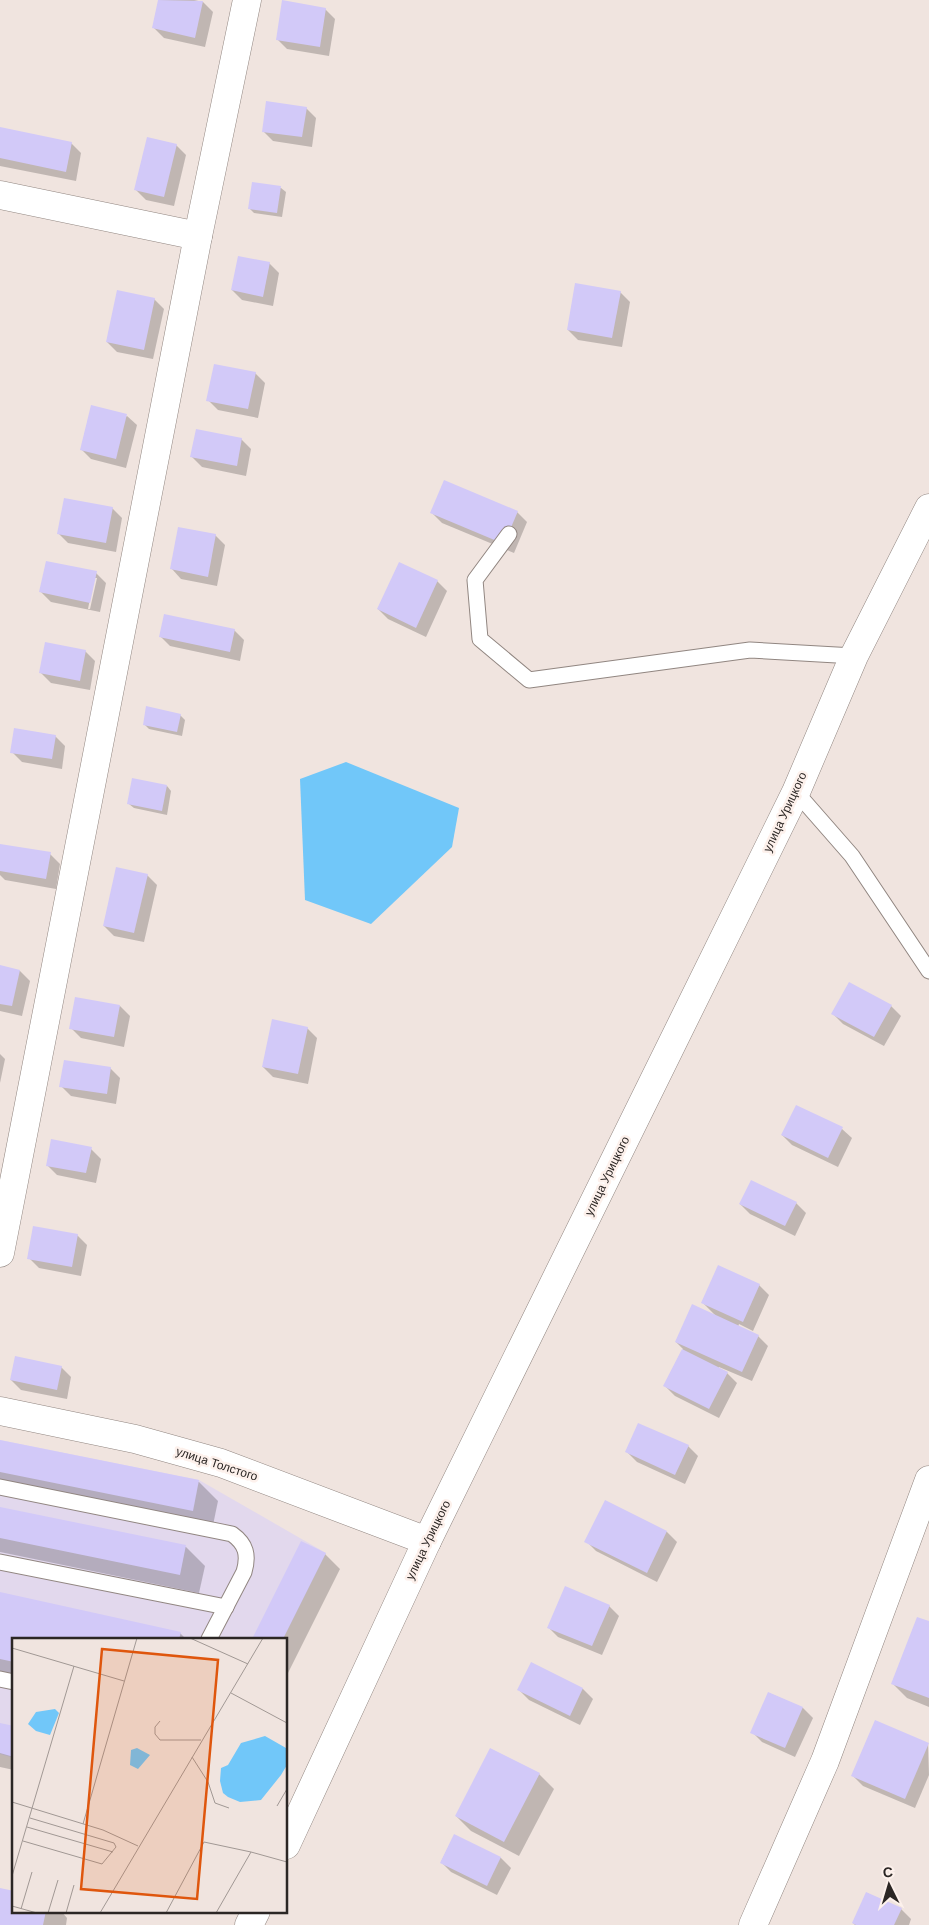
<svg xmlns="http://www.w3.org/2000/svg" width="929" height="1925" font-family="Helvetica,sans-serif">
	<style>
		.industrial { fill: #e2d8ed }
		.water { fill: #71c7f9 }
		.shadow { fill: #0003; fill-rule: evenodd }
		.building { fill: #d2c9f8 }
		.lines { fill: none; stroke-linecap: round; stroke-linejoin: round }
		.service-casing { stroke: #918681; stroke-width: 17 }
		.minor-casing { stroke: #918681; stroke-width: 29 }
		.service { stroke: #fff; stroke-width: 15 }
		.minor { stroke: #fff; stroke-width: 28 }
		.labels { text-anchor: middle; stroke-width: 5; stroke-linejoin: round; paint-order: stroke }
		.street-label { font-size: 12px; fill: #2b2624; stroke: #fdf1ec }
		.inset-road { fill: none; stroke: #a19894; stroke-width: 1 }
		.view { fill: #df560d; fill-opacity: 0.15; stroke: #df560d; stroke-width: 2.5 }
		.inset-edge { fill: none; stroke: #2b2624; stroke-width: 2.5 }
	</style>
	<rect width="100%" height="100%" fill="#f0e4df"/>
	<!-- industrial -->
	<path class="industrial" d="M0,1440L199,1480L326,1553L283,1639H14V1758L0,1754Z"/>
	<!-- water -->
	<path class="water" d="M346,762L459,808L452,847L371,924L305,900L300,779Z"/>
	<!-- shadow -->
	<g class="shadow">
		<path d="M160,0H194L203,2L213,12L205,47L164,38L154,28Z"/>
		<path d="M325,9L335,19L329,56L287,49L277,39Z"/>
		<path d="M306,108L316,118L312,147L273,141L263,131Z"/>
		<path d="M0,129L71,143L81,153L76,181L0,166Z"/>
		<path d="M176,145L186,155L174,206L146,200L136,190Z"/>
		<path d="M253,183L281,188L286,192L282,217L254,213L249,208Z"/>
		<path d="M269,263L279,273L273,306L242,300L232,290Z"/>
		<path d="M620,292L630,302L622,347L578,340L568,330Z"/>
		<path d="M154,299L164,309L153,359L117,352L107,342Z"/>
		<path d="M255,373L265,383L258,418L218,410L208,400Z"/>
		<path d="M127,416L137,425L126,468L91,459L81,449Z"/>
		<path d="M241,439L251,449L246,476L202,467L192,457Z"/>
		<path d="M112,508L122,518L116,552L68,543L58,533Z"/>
		<path d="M517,512L527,522L514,553L442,523L432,513Z"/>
		<path d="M215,535L225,545L217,586L181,579L172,569Z"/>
		<path d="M96,573L106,583L100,612L51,602L41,592ZM94,578H97L90,609H88Z"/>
		<path d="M437,581L447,591L426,637L388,619L378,609Z"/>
		<path d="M234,630L244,640L240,661L170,646L160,636Z"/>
		<path d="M85,651L95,661L90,690L51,683L41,673Z"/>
		<path d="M180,715L185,720L182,736L149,729L144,724Z"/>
		<path d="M55,736L65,746L62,769L22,762L12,752Z"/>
		<path d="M167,786L171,791L167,815L134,808L129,804Z"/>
		<path d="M0,845L50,854L60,864L56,889L5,880L0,875Z"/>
		<path d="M147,875L157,885L144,942L114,936L104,926Z"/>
		<path d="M0,967L20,971L30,981L22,1016L0,1011Z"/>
		<path d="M120,1006L130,1016L124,1047L81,1038L71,1028Z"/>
		<path d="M891,1006L901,1016L884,1046L843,1024L833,1014Z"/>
		<path d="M307,1028L317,1038L308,1084L273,1077L263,1067Z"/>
		<path d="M0,1054L5,1059L0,1083Z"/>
		<path d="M110,1068L120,1078L116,1104L71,1096L61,1086Z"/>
		<path d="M842,1129L852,1138L838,1167L792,1145L782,1135Z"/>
		<path d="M91,1149L101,1159L96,1183L57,1175L47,1165Z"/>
		<path d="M796,1203L806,1213L795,1236L750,1214L740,1204Z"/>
		<path d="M77,1235L87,1245L81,1276L39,1268L29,1258Z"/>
		<path d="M759,1285L769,1295L753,1331L739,1324L738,1327L758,1336L768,1346L752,1381L719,1367L718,1369L727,1373L737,1383L719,1418L675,1396L665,1386L683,1349L676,1342L717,1317L702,1302Z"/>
		<path d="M61,1367L71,1377L67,1399L21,1390L11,1380Z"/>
		<path d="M0,1441L199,1482L218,1501L212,1530L0,1487Z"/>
		<path d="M688,1446L698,1456L685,1484L637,1462L627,1452Z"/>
		<path d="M605,1502L667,1532L677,1542L657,1582L596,1551L586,1541Z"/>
		<path d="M0,1508L186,1547L205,1566L199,1593L0,1552Z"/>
		<path d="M325,1554L340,1569L286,1677V1639H254Z"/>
		<path d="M0,1594L180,1633L186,1639H14V1676L0,1673Z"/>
		<path d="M609,1606L619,1616L602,1655L558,1637L548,1627Z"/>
		<path d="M929,1623V1707L907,1698L892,1683Z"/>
		<path d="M532,1664L583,1689L593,1699L580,1725L529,1700L519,1690Z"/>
		<path d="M769,1693L803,1708L813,1718L795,1757L762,1742L752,1732Z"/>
		<path d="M0,1724L14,1727V1770L0,1767Z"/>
		<path d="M928,1744L929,1775L915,1808L863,1786L853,1776Z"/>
		<path d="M539,1774L554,1789L519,1856L471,1831L456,1816Z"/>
		<path d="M454,1836L501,1858L511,1868L497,1895L451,1872L441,1862Z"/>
		<path d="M0,1889L14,1911H61L67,1918L66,1925H0Z"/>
		<path d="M867,1893L901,1909L911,1919L909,1925H855L853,1923Z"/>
	</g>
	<!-- building -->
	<g class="building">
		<path d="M158,0L203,1L195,38L152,28Z"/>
		<path d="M282,0L326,8L320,47L276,40Z"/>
		<path d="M266,101L307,107L302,137L262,132Z"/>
		<path d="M0,127L72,142L66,172L0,158Z"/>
		<path d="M147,137L177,144L164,197L134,190Z"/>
		<path d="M252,182L281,186L277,213L248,209Z"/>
		<path d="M238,256L270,262L263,297L231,290Z"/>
		<path d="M575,283L621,291L612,338L567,330Z"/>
		<path d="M117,290L155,298L144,350L106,342Z"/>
		<path d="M214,364L256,372L248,409L206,401Z"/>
		<path d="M91,405L127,414L116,459L80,450Z"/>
		<path d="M196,429L242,438L237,466L190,457Z"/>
		<path d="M444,480L518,511L504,544L430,513Z"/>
		<path d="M64,498L113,507L106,543L57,534Z"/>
		<path d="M178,527L216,534L208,577L170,569Z"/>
		<path d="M46,561L97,571L90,603L39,592Z"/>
		<path d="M399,562L438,580L416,628L377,609Z"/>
		<path d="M164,614L235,629L230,652L159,637Z"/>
		<path d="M45,642L86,650L80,681L39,673Z"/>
		<path d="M146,706L181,714L177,732L143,725Z"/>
		<path d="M14,728L56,735L52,759L10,753Z"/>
		<path d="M132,778L167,785L162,811L127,804Z"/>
		<path d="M0,844L51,852L46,879L0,871Z"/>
		<path d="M116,867L148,874L134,933L103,926Z"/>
		<path d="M0,965L20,970L12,1006L0,1004Z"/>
		<path d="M849,982L892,1005L874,1037L831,1014Z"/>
		<path d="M75,997L120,1005L114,1037L69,1029Z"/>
		<path d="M272,1019L308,1027L298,1074L262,1067Z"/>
		<path d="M64,1060L111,1067L107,1094L59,1087Z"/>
		<path d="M796,1105L843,1127L828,1158L781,1135Z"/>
		<path d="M51,1139L92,1147L86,1173L46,1166Z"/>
		<path d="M751,1180L797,1202L785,1226L739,1204Z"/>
		<path d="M33,1226L78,1234L72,1267L27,1259Z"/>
		<path d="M718,1265L760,1284L743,1322L701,1303Z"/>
		<path d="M692,1304L759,1335L742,1372L675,1342Z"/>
		<path d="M682,1349L728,1372L709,1409L663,1386Z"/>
		<path d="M15,1356L62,1366L57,1390L10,1380Z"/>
		<path d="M638,1423L689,1445L675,1475L625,1452Z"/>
		<path d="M0,1440L199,1480L193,1511L0,1472Z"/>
		<path d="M605,1500L667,1531L647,1573L584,1542Z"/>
		<path d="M0,1507L186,1545L180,1575L0,1538Z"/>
		<path d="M301,1541L326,1553L283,1639H252Z"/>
		<path d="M565,1586L610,1605L592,1646L547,1628Z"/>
		<path d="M0,1592L181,1632L179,1639H14V1662L0,1659Z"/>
		<path d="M917,1617L929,1621V1698L891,1684Z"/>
		<path d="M531,1662L583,1688L570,1716L517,1690Z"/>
		<path d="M768,1692L803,1707L785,1748L750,1733Z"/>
		<path d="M875,1720L929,1743L905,1799L851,1776Z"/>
		<path d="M0,1723L14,1726V1757L0,1753Z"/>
		<path d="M490,1748L540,1773L504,1842L455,1816Z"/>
		<path d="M454,1834L501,1857L487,1886L440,1863Z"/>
		<path d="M0,1888L14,1891V1911H46L43,1925H0Z"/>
		<path d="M866,1892L902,1908L894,1925H856L852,1923Z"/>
	</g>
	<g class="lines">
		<defs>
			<g id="service">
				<path d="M509,534L475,580L480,639L529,680L750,650L854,656"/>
				<path d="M796,792L852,856L929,971"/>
				<path d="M0,1487L232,1534C246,1544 249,1555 244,1572L209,1639"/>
				<path d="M0,1562L226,1607"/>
				<path d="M0,1679L14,1682"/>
			</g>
			<g id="minor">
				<path d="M0,195L198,236"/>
				<path d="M0,1253L198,236L247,0"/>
				<path d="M0,1411L135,1439L221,1463L427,1541"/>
				<path d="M286,1845L427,1541L796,792L854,656L929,508"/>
				<path d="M249,1925L256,1911"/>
				<path d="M753,1925L825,1761L929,1480"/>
			</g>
		</defs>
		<!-- service casing -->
		<use href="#service" class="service-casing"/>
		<!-- minor casing -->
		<use href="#minor" class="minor-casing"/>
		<!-- service -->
		<use href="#service" class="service"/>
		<!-- minor -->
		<use href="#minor" class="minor"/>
	</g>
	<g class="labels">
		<!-- street labels -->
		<g class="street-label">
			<text transform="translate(785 812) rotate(-65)" y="4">улица Урицкого</text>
			<text transform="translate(607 1176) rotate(-64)" y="4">улица Урицкого</text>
			<text transform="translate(217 1464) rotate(18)" y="4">улица Толстого</text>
			<text transform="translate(428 1540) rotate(-64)" y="4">улица Урицкого</text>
		</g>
	</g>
	<!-- overview -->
	<g transform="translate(12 1638)">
		<rect width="275" height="275" fill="#f0e4df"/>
		<path d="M43,71L47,75L38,97L24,93L16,86L24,74ZM253,98L274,110L275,127L269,137L249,162L228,164L216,159L211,155L208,143L209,130L216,127L229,105ZM125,110L138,117L126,131L118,127L119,112Z" fill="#71c7f9"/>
		<path class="inset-road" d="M178,0L236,26M0,10L112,43M219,55L275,85M148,83L143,89V96L148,102H189M180,119L196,144L203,165L217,170M0,164L91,192L126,208M265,168L275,151M71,186L125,0M15,189L101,214M11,203L90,226L104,209L102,205L18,180M0,238L62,28M0,268L25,275M9,271L20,234M36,275L46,242M54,275L62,247M88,275L251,0M154,275L192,204L239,214M204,275L239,214L275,224"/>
		<path class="view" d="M90,11L206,22L185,261L69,251Z"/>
		<rect width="275" height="275" class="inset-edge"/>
	</g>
	<!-- north arrow -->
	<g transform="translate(889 1885) rotate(355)" stroke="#fdf1ec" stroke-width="4" paint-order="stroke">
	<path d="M0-4L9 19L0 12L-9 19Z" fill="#2b2624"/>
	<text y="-8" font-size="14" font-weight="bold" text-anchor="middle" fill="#2b2624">С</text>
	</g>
</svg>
